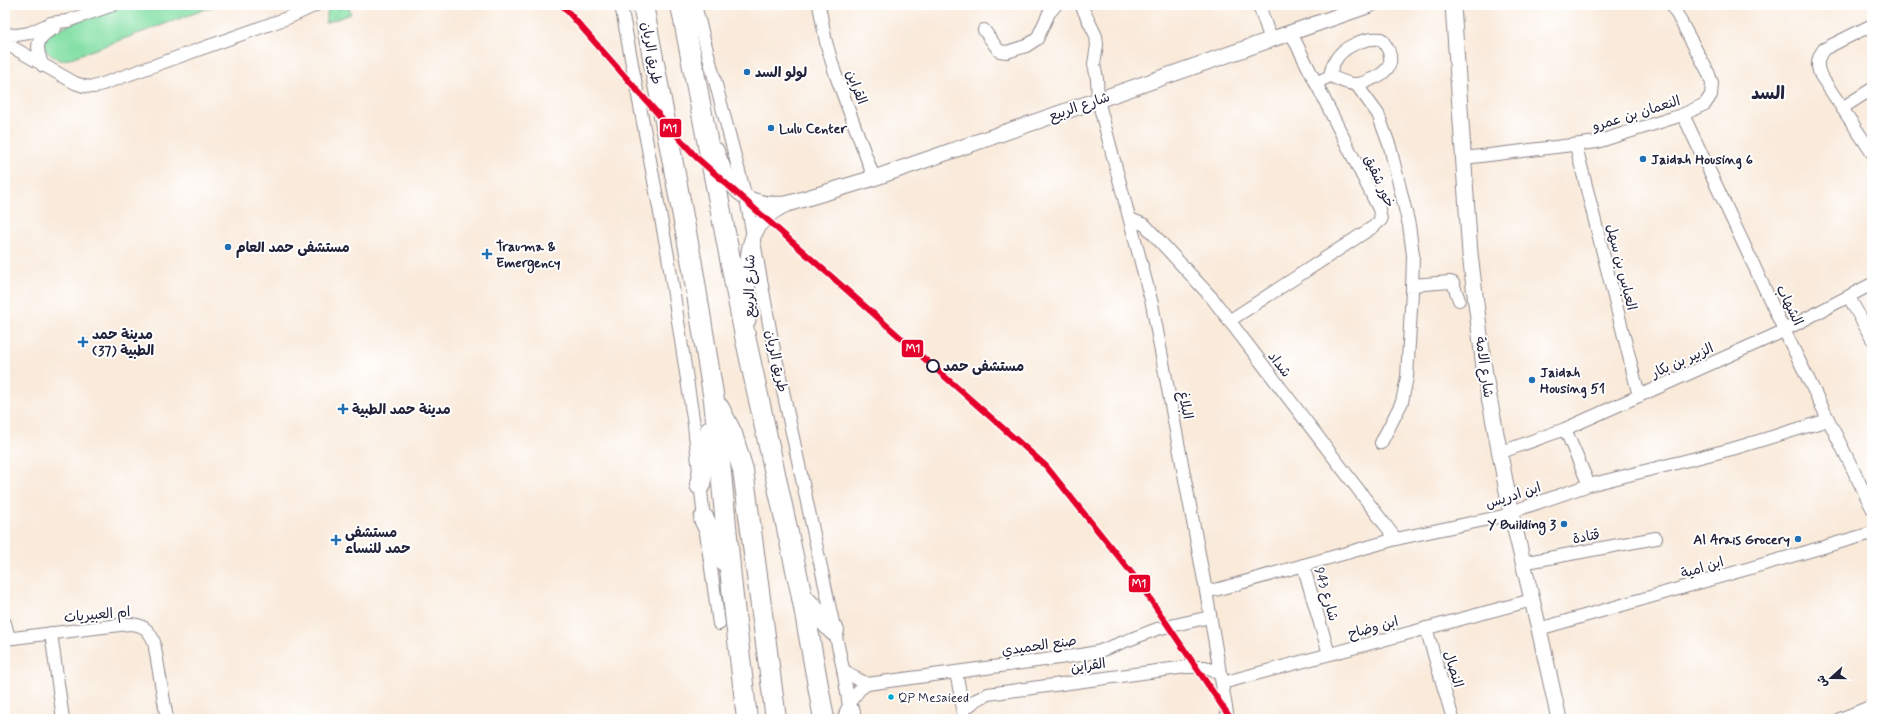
<svg xmlns="http://www.w3.org/2000/svg" width="1877" height="724" font-family="Mynerve,'Playpen Sans Arabic',sans-serif">
	<style>
		.park { fill: #85e0a6; stroke: #548170 }
		.garden { fill: url(#garden-furrows); stroke: #548170 }
		.lines { fill: none; stroke-linecap: round; stroke-linejoin: round }
		.minor-casing { stroke: #8e868a; stroke-width: 14 }
		.tertiary-casing { stroke: #8e868a; stroke-width: 17 }
		.trunk-casing { stroke: #8e868a; stroke-width: 22 }
		.minor { stroke: #fff; stroke-width: 12 }
		.tertiary { stroke: #fff; stroke-width: 15 }
		.trunk { stroke: #fff; stroke-width: 20 }
		.metro-1-casing { stroke: #fff; stroke-width: 9 }
		.metro-1 { stroke: #e4002b; stroke-width: 6 }
		.poi-dot { fill: #1f6fb2; stroke: #fff; stroke-width: 1.5 }
		.stop-dot { fill: #fff; stroke: #22223b; stroke-width: 2 }
		.bus-dot { fill: #00a9ce; stroke: #fff; stroke-width: 1.5 }
		.labels { text-anchor: middle; stroke-width: 4; stroke-linejoin: round; paint-order: stroke }
		.bus-label { font-size: 13px; fill: #22223b; stroke: #fff; text-anchor: start }
		.street-label { font-size: 14px; fill: #22223b; stroke: #fff }
		.poi-label { font-size: 14px; font-weight: bold; fill: #22223b; stroke: #fff; text-anchor: start }
		.stop-label { font-size: 14px; font-weight: bold; fill: #22223b; stroke: #fff; text-anchor: start }
		.district-label { font-size: 18px; font-weight: bold; fill: #22223b; stroke: #fff }
		.line-badge { stroke: #fff; stroke-width: 1.5 }
		.badge-label { font-size: 11px; text-anchor: middle; font-weight: bold; fill: #fff }
	</style>
	<defs>
		<pattern id="garden-furrows" width="10" height="10" patternUnits="userSpaceOnUse"><rect width="10" height="10" fill="#85e0a6"/><path d="M-1 1l2-2M0 10L10 0M9 11l2-2" fill="none" stroke="#73c090"/></pattern>
	</defs>
	<rect width="100%" height="100%" fill="#fff"/>
	<filter id="ink" filterUnits="userSpaceOnUse"><feTurbulence type="fractalNoise" baseFrequency=".025" numOctaves="2"/><feDisplacementMap in="SourceGraphic" scale="8" xChannelSelector="R" yChannelSelector="G"/><feConvolveMatrix kernelMatrix="1 2 1 2 8 2 1 2 1" color-interpolation-filters="sRGB"/></filter>
	<filter id="wash" filterUnits="userSpaceOnUse"><feTurbulence type="fractalNoise" baseFrequency=".012" numOctaves="4" result="noise"/><feDisplacementMap in="SourceGraphic" scale="16" xChannelSelector="R" yChannelSelector="G"/><feGaussianBlur stdDeviation="0.9" result="paint"/><feColorMatrix in="noise" values="0 0 0 0 0 0 0 0 0 0 0 0 0 0 0 0 0 1.4 0 .05"/><feComposite in="paint" operator="in"/></filter>
	<g filter="url(#wash)">
		<rect width="100%" height="100%" fill="#f9eada"/>
		<!-- park -->
		<path class="park" d="M123,5H217L65,60H59L45,50L44,44L49,32Z"/>
		<!-- garden -->
		<path class="garden" d="M329,5H348L351,14L325,23Z"/>
	</g>
	<g filter="url(#ink)">
		<g class="lines">
			<defs>
				<g id="minor">
					<path d="M621,5L668,256L694,425L704,519L719,624"/>
					<path d="M695,5L746,198L772,340L843,669L851,718"/>
					<path d="M819,5L826,42L835,73L874,178"/>
					<path d="M1081,5L1096,36L1097,45L1094,64L1097,79L1098,100L1152,304L1206,591L1228,719"/>
					<path d="M1259,5L1271,40"/>
					<path d="M1872,25L1824,49C1817,58 1816,66 1821,76L1872,153"/>
					<path d="M984,30L999,51L1007,52L1026,46L1037,39L1049,13L1056,5"/>
					<path d="M5,34L17,35L29,33L51,23L67,21L113,5"/>
					<path d="M5,43L75,83L84,86L94,87L290,17L316,5"/>
					<path d="M43,66C35,47 35,37 55,28"/>
					<path d="M1316,83L1330,76C1331,71 1332,65 1335,61C1342,47 1365,37 1381,39C1394,54 1395,69 1374,78C1369,80 1363,84 1357,84C1348,85 1338,79 1330,76"/>
					<path d="M1356,84L1378,114L1390,147L1409,225L1413,255L1412,292L1407,377L1402,402L1381,443"/>
					<path d="M1842,108L1872,89"/>
					<path d="M1682,115L1687,123L1784,330L1872,508"/>
					<path d="M1576,146L1639,396"/>
					<path d="M1464,158L1597,142L1682,115L1705,104L1711,95L1712,83L1708,72L1672,5"/>
					<path d="M1130,219L1145,225L1212,298L1396,539"/>
					<path d="M1412,285L1450,282L1453,283L1459,300"/>
					<path d="M1849,297L1872,339"/>
					<path d="M1229,321L1373,227L1381,220L1379,209L1291,33"/>
					<path d="M1565,429L1589,485"/>
					<path d="M1499,453L1565,429L1777,334L1872,284"/>
					<path d="M1522,563L1656,538"/>
					<path d="M1303,565L1329,654"/>
					<path d="M1206,591L1219,589L1396,539L1503,516L1511,512L1589,485L1732,449L1828,420"/>
					<path d="M5,623L9,638"/>
					<path d="M1426,628L1453,719"/>
					<path d="M1539,629L1872,533"/>
					<path d="M51,633L63,719"/>
					<path d="M5,639L128,624C142,624 149,629 154,642L167,719"/>
					<path d="M843,669L850,675L867,684L1081,655L1100,651L1157,629L1210,617"/>
					<path d="M956,672L965,719"/>
					<path d="M1222,683L1532,600"/>
					<path d="M849,703L860,689L867,684"/>
					<path d="M963,711L976,700L988,694L1186,667H1205L1221,675"/>
					<path d="M1840,719L1872,706"/>
				</g>
				<g id="tertiary">
					<path d="M1453,5L1470,254L1485,376L1511,512L1539,629L1559,719"/>
					<path d="M716,150C729,187 741,207 785,204"/>
					<path d="M748,320C750,275 735,226 787,204L874,178L1370,5"/>
				</g>
				<g id="trunk">
					<path d="M643,5L692,264L714,400L732,588L747,719"/>
					<path d="M681,5L745,336L802,597L824,719"/>
					<path d="M719,408L732,434L743,470L776,719"/>
					<path d="M700,485L710,431"/>
					<path d="M704,519L724,561"/>
					<path d="M802,597L834,631"/>
					<path d="M848,719L850,712"/>
				</g>
			</defs>
			<!-- minor casing -->
			<use href="#minor" class="minor-casing"/>
			<!-- tertiary casing -->
			<use href="#tertiary" class="tertiary-casing"/>
			<!-- trunk casing -->
			<use href="#trunk" class="trunk-casing"/>
			<!-- minor -->
			<use href="#minor" class="minor"/>
			<!-- tertiary -->
			<use href="#tertiary" class="tertiary"/>
			<!-- trunk -->
			<use href="#trunk" class="trunk"/>
			<defs>
				<path id="metro-1" d="M562,5L696,157L1046,466L1138,581L1231,719"/>
			</defs>
			<!-- metro-1 casing -->
			<use href="#metro-1" class="metro-1-casing"/>
			<!-- metro-1 -->
			<use href="#metro-1" class="metro-1"/>
		</g>
	</g>
	<!-- markers -->
	<g class="poi-dot">
		<circle cx="747" cy="72" r="4"/>
		<circle cx="771" cy="128" r="4"/>
		<circle cx="1643" cy="159" r="4"/>
		<circle cx="228" cy="247" r="4"/>
		<path d="M485 248h4v4h4v4h-4v4h-4v-4h-4v-4h4z"/>
		<path d="M81 336h4v4h4v4h-4v4h-4v-4h-4v-4h4z"/>
		<circle cx="1532" cy="380" r="4"/>
		<path d="M341 403h4v4h4v4h-4v4h-4v-4h-4v-4h4z"/>
		<circle cx="1564" cy="524" r="4"/>
		<circle cx="1798" cy="539" r="4"/>
		<path d="M334 534h4v4h4v4h-4v4h-4v-4h-4v-4h4z"/>
	</g>
	<circle class="stop-dot" cx="933" cy="366" r="6"/>
	<circle class="bus-dot" cx="891" cy="697" r="3.5"/>
	<g class="labels">
		<!-- bus labels -->
		<g class="bus-label">
			<text x="898" y="702">QP Mesaieed</text>
		</g>
		<!-- street labels -->
		<g class="street-label">
			<text transform="translate(652 53) rotate(80)" y="5">طريق الريان</text>
			<text transform="translate(857 87) rotate(69)" y="5">القراين</text>
			<text transform="translate(1079 106) rotate(-19)" y="5">شارع الربيع</text>
			<text transform="translate(1636 113) rotate(-17)" y="5">النعمان بن عمرو</text>
			<text transform="translate(1380 181) rotate(66)" y="5">خور شقيق</text>
			<text transform="translate(1622 267) rotate(76)" y="5">العباس بن سهل</text>
			<text transform="translate(749 286) rotate(-89)" y="5">شارع الربيع</text>
			<text transform="translate(1790 305) rotate(64)" y="5">الشهاب</text>
			<text transform="translate(1682 360) rotate(-24)" y="5">الزبير بن بكار</text>
			<text transform="translate(777 361) rotate(78)" y="5">طريق الريان</text>
			<text transform="translate(1280 364) rotate(53)" y="5">شداد</text>
			<text transform="translate(1485 367) rotate(82)" y="5">شارع الامة</text>
			<text transform="translate(1186 405) rotate(79)" y="5">البلاغ</text>
			<text transform="translate(1513 495) rotate(-18)" y="5">ابن ادريس</text>
			<text transform="translate(1586 536) rotate(-11)" y="5">قتادة</text>
			<text transform="translate(1702 567) rotate(-17)" y="5">ابن امية</text>
			<text transform="translate(1327 594) rotate(74)" y="5">شارع 943</text>
			<text transform="translate(97 614) rotate(-5)" y="5">ام العبيريات</text>
			<text transform="translate(1373 627) rotate(-15)" y="5">ابن وضاح</text>
			<text transform="translate(1039 645) rotate(-8)" y="5">صنع الحميدي</text>
			<text transform="translate(1088 665) rotate(-8)" y="5">القراين</text>
			<text transform="translate(1454 669) rotate(73)" y="5">النصال</text>
		</g>
		<!-- poi labels -->
		<g class="poi-label">
			<text x="755" y="77">لولو السد</text>
			<text x="779" y="133">Lulu Center</text>
			<text x="1651" y="164">Jaidah Housing 6</text>
			<text x="496" y="251">Trauma &amp;<tspan x="496" dy="16">Emergency</tspan></text>
			<text x="236" y="252">مستشفى حمد العام</text>
			<text x="92" y="339">مدينة حمد<tspan x="92" dy="16">الطبية (37)</tspan></text>
			<text x="1540" y="377">Jaidah<tspan x="1540" dy="16">Housing 51</tspan></text>
			<text x="352" y="414">مدينة حمد الطبية</text>
			<text x="1556" y="529" text-anchor="end">Y Building 3</text>
			<text x="345" y="537">مستشفى<tspan x="345" dy="16">حمد للنساء</tspan></text>
			<text x="1790" y="544" text-anchor="end">Al Arais Grocery</text>
		</g>
		<!-- stop labels -->
		<g class="stop-label">
			<text x="943" y="371">مستشفى حمد</text>
		</g>
		<!-- district labels -->
		<g class="district-label">
			<text x="1768" y="99">السد</text>
		</g>
	</g>
	<g class="line-badge">
		<rect x="659" y="118" width="23" height="20" rx="4" fill="#e4002b"/>
		<rect x="901" y="339" width="23" height="19" rx="4" fill="#e4002b"/>
		<rect x="1128" y="574" width="23" height="19" rx="4" fill="#e4002b"/>
	</g>
	<g class="badge-label">
		<text x="670" y="132">M1</text>
		<text x="913" y="352">M1</text>
		<text x="1139" y="587">M1</text>
	</g>
	<!-- margin -->
	<rect width="1877" height="724" fill="none" stroke="#fff" stroke-width="20"/>
	<!-- north arrow -->
	<g transform="translate(1831 678) rotate(249)" stroke="#ffffff" stroke-width="3" paint-order="stroke">
	<path d="M0-3L7 15L0 10L-7 15Z" fill="#22223b"/>
	<text y="-6" font-size="11" font-weight="bold" text-anchor="middle" fill="#22223b">ش</text>
	</g>
</svg>
